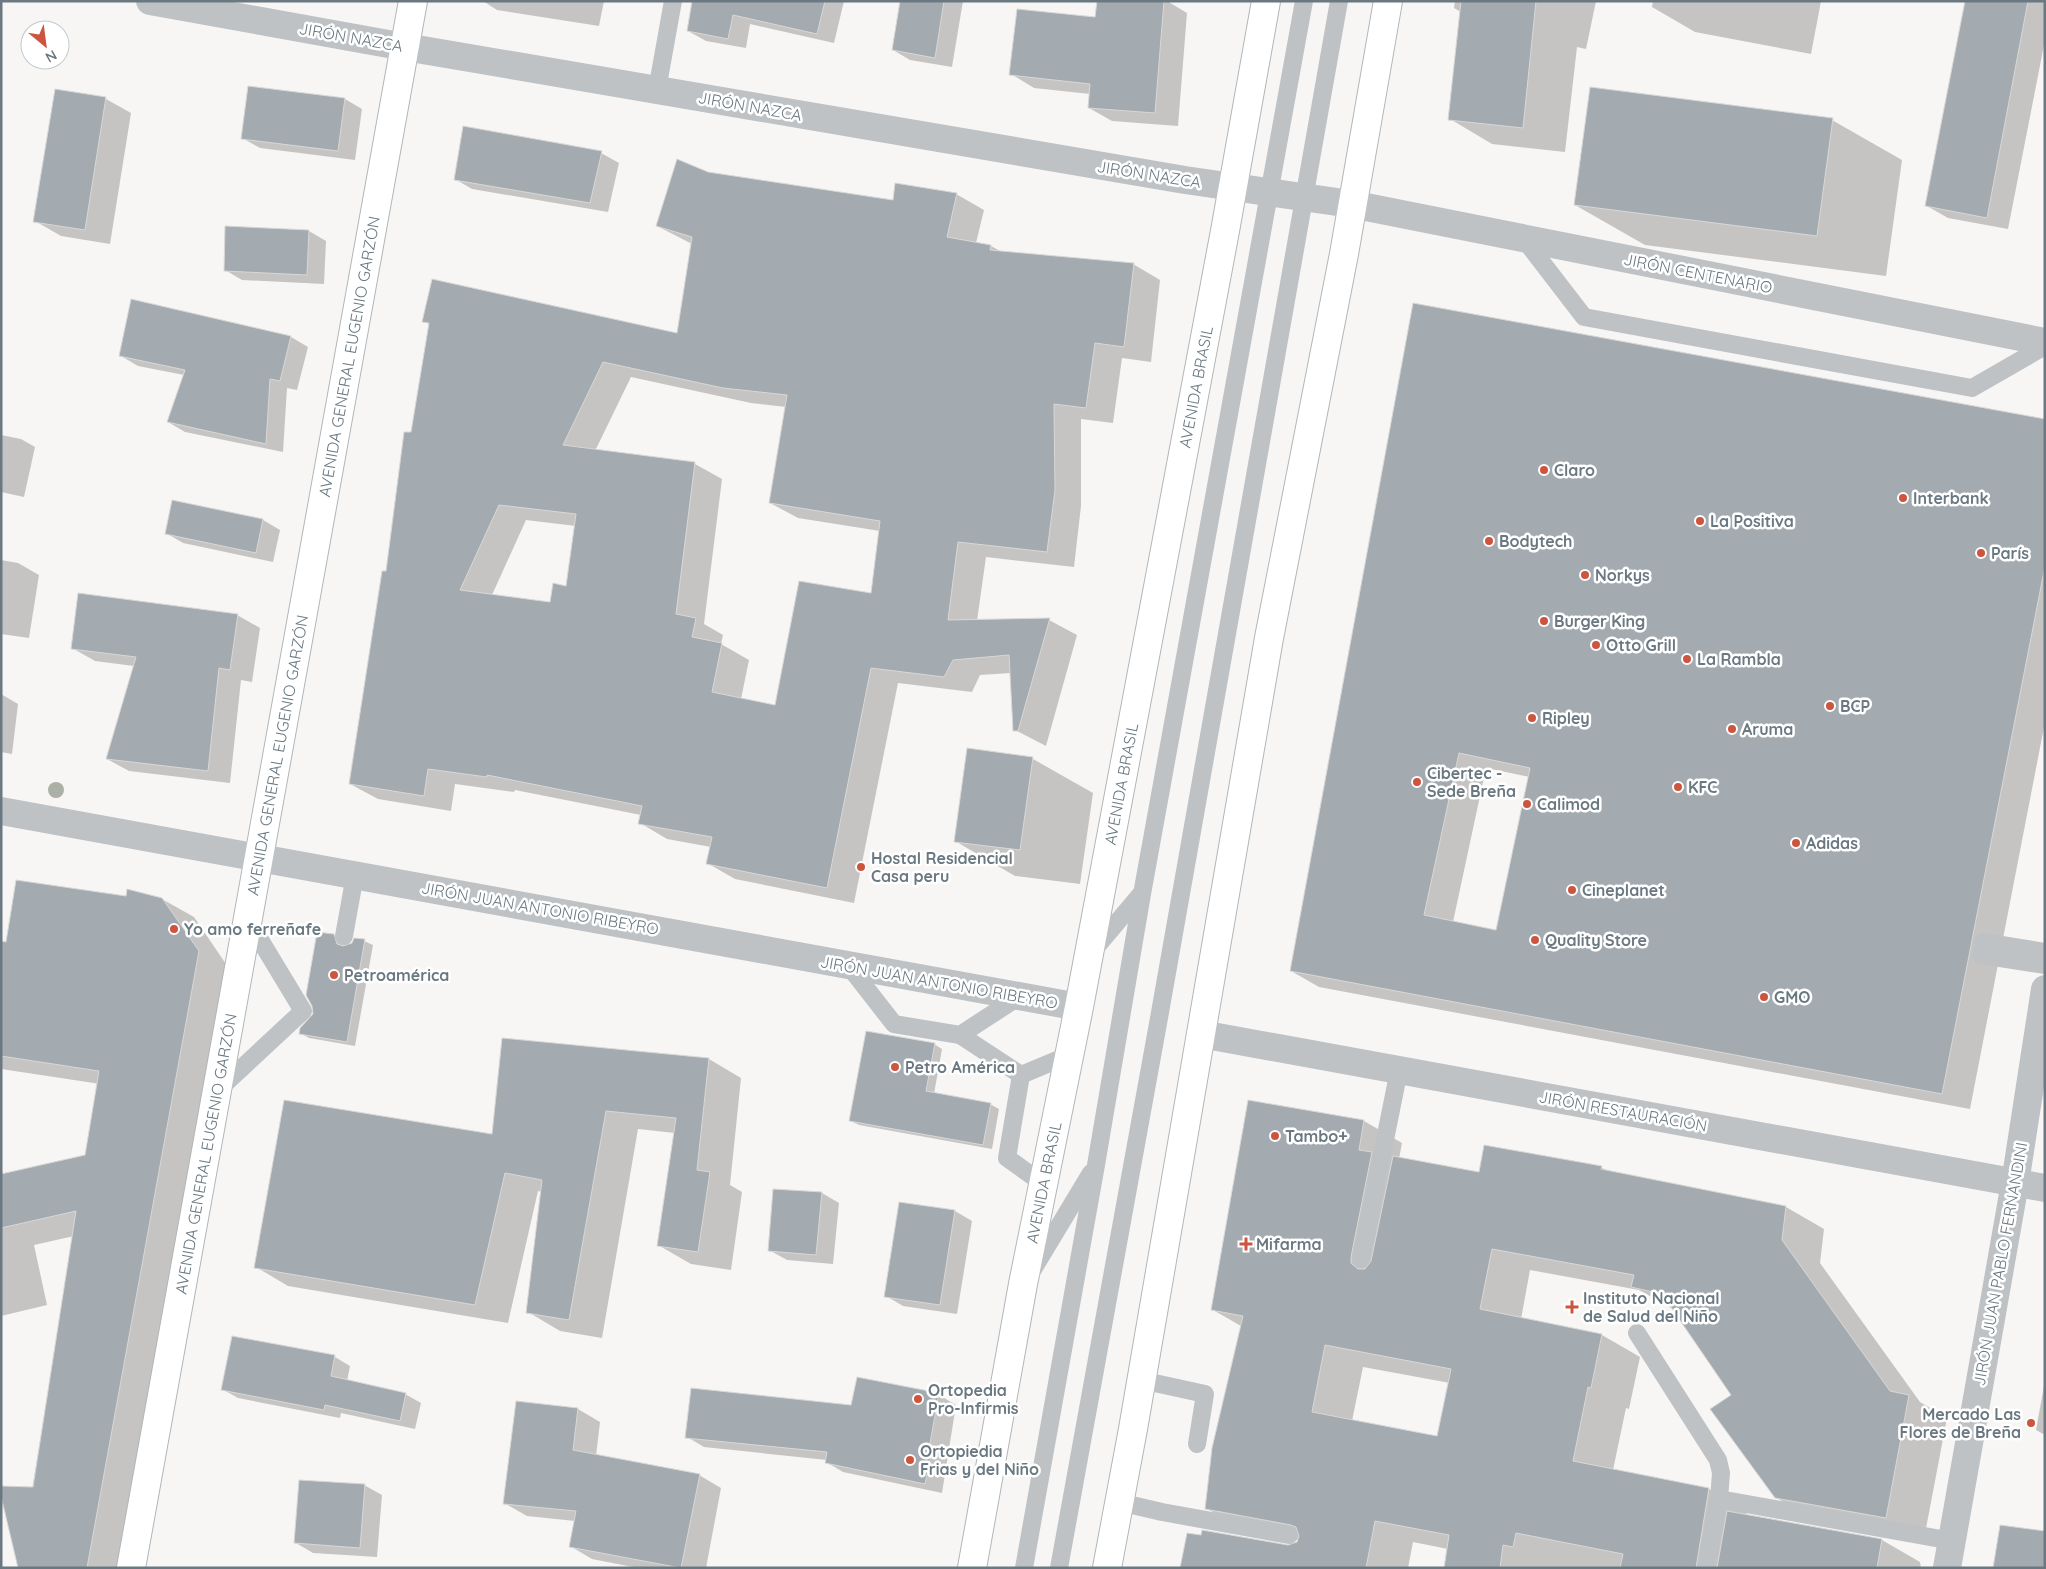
<svg xmlns="http://www.w3.org/2000/svg" width="2046" height="1569" font-family="Quicksand,sans-serif">
	<style>
		.shadow { fill: #0003; fill-rule: evenodd }
		.building { fill: #a4abb0; stroke: #d8d8d6; fill-rule: evenodd }
		.lines { fill: none; stroke-linecap: round; stroke-linejoin: round }
		.secondary-casing { stroke: #b1b6b9; stroke-width: 30 }
		.primary-casing { stroke: #b2b6b9; stroke-width: 30 }
		.service { stroke: #bec2c5; stroke-width: 18 }
		.minor { stroke: #bec2c5; stroke-width: 28 }
		.secondary { stroke: #fff; stroke-width: 28 }
		.primary { stroke: #fff; stroke-width: 28 }
		.tree { fill: #abb1a6 }
		.poi-dot { fill: #cd543e; stroke: #fff; stroke-width: 2 }
		.labels { text-anchor: middle; stroke-width: 5; stroke-linejoin: round; paint-order: stroke }
		.street-label { font-size: 16px; fill: #697881; stroke: #fff }
		.poi-label { font-size: 16px; font-weight: bold; fill: #697881; stroke: #fff; text-anchor: start }
	</style>
	<rect width="100%" height="100%" fill="#f7f6f4"/>
	<!-- shadow -->
	<g class="shadow">
		<path d="M483,1H604L599,26L497,10Z"/>
		<path d="M694,1H844L834,43L750,24L746,48L706,41L688,31Z"/>
		<path d="M902,1H963L952,67L910,60L893,50Z"/>
		<path d="M1098,1H1167L1187,13L1178,126L1112,121L1089,108L1090,94L1034,88L1011,74L1096,19Z"/>
		<path d="M1455,1H1596L1586,49L1577,47L1565,152L1492,144L1450,119L1461,12L1454,8Z"/>
		<path d="M1653,1H1821L1811,54L1695,32L1652,7Z"/>
		<path d="M1966,1H2045V40L2008,229L1948,218L1927,206Z"/>
		<path d="M106,99L131,113L110,244L61,236L35,221Z"/>
		<path d="M345,99L362,109L355,160L260,148L242,138Z"/>
		<path d="M1832,120L1902,160L1886,276L1645,245L1575,205Z"/>
		<path d="M601,153L619,163L608,212L472,189L455,179Z"/>
		<path d="M708,173L895,201L956,194L984,210L976,243L991,246L1002,252L1133,264L1160,280L1151,362L1122,358L1113,423L1081,419V506L1074,567L986,557L977,621L1049,620L1077,635L1046,746L1015,730L1011,673L980,675L972,692L898,683L854,903L735,879L707,863L711,847L667,839L640,823L641,815L515,790L514,792L455,784L451,811L378,799L350,784L430,325L424,321L678,335L692,244L657,226ZM631,377L751,403L786,407L770,503L798,518L880,531L872,595L776,706L741,699L749,660L721,644L723,635L704,624L722,479L695,464L595,451ZM526,520L576,526L567,587L551,603L492,595Z"/>
		<path d="M309,231L326,241L324,284L242,280L225,270Z"/>
		<path d="M132,301L291,337L308,347L297,390L287,388L283,452L185,432L168,422L184,375L138,366L121,356Z"/>
		<path d="M1414,304L2045,420V722L1970,1109L1319,987L1291,971ZM1486,768L1530,777L1496,931L1453,922Z"/>
		<path d="M1,435L21,439L35,447L24,497L1,492Z"/>
		<path d="M263,520L280,530L273,562L183,543L166,533Z"/>
		<path d="M1,560L18,563L39,575L29,638L1,634Z"/>
		<path d="M237,615L260,628L252,682L241,680L230,783L129,771L107,759L134,666L95,661L72,648Z"/>
		<path d="M1,694L18,704L12,754L1,752Z"/>
		<path d="M1033,759L1093,793L1080,884L1015,876L955,841Z"/>
		<path d="M127,898L162,899L194,917L230,970L121,1568H19L74,1236L34,1245L47,1305L1,1316V1167L3,1175L86,1156L107,1085L1,1069V942L7,943Z"/>
		<path d="M333,935L342,940L344,947L364,941L373,945L355,1046L309,1038L300,1033L314,1015Z"/>
		<path d="M934,1044L942,1049L934,1094L990,1104L999,1109L992,1149L859,1125L851,1121Z"/>
		<path d="M709,1059L741,1078L730,1185L742,1192L731,1270L691,1264L658,1245L675,1133L638,1129L602,1338L560,1331L528,1312L542,1192L538,1191L508,1323L288,1286L256,1267L493,1136Z"/>
		<path d="M1249,1102L1364,1121L1402,1143L1399,1159L1480,1173L1601,1167L1609,1172L1786,1207L1824,1229L1820,1263L1920,1402L1947,1418L1924,1539L1814,1520L1775,1497L1732,1395L1673,1309L1639,1290L1530,1270L1521,1319L1602,1335L1640,1357L1629,1409L1626,1408L1613,1470L1709,1489L1747,1511L1746,1516L1882,1540L1920,1562L1921,1568H1446L1448,1549L1413,1542L1408,1568H1181L1288,1547L1298,1543L1299,1540L1244,1530L1206,1508L1241,1326L1213,1310ZM1363,1367L1450,1383L1438,1437L1352,1421Z"/>
		<path d="M822,1193L839,1203L833,1264L787,1260L769,1250Z"/>
		<path d="M955,1211L972,1221L957,1314L903,1306L886,1296Z"/>
		<path d="M233,1338L335,1357L350,1366L347,1381L405,1394L421,1403L415,1429L341,1413L340,1418L238,1398L222,1389Z"/>
		<path d="M858,1378L939,1395L956,1405L942,1493L843,1472L826,1462L827,1460L704,1447L687,1437L852,1407Z"/>
		<path d="M2045,1380V1435L2036,1430Z"/>
		<path d="M517,1402L578,1409L600,1422L596,1456L699,1475L721,1488L706,1568H638L592,1559L570,1546L575,1521L527,1516L504,1503Z"/>
		<path d="M364,1485L382,1495L377,1557L313,1553L296,1543Z"/>
	</g>
	<!-- building -->
	<g class="building">
		<path d="M692,1H825L817,34L733,15L728,39L687,31Z"/>
		<path d="M900,1H944L935,58L892,50Z"/>
		<path d="M1097,1H1164L1155,113L1088,108L1090,84L1009,75L1017,9L1095,17Z"/>
		<path d="M1461,1H1536L1523,128L1448,120Z"/>
		<path d="M1965,1H2028L1987,218L1925,206Z"/>
		<path d="M248,86L345,98L338,151L241,139Z"/>
		<path d="M1590,87L1833,118L1817,236L1574,205Z"/>
		<path d="M55,89L106,97L85,230L33,222Z"/>
		<path d="M463,126L602,151L590,203L454,180Z"/>
		<path d="M677,159L708,172L893,200L895,183L957,193L947,237L991,245L990,250L1134,263L1124,347L1095,343L1086,408L1054,404L1055,490L1047,552L958,542L948,620L1050,618L1018,731H1013L1009,655L953,660L944,677L871,668L827,888L706,864L712,837L638,824L642,806L487,775V777L428,769L424,796L349,784L382,571H386L404,432H411L429,323L422,322L432,279L677,333L692,237L656,226ZM603,362L723,388L787,395L769,503L880,521L871,593L799,581L775,705L712,692L722,643L692,637L696,618L676,614L695,462L563,445ZM499,505L576,514L566,586L553,583L550,602L460,590Z"/>
		<path d="M225,226L309,230L307,275L224,271Z"/>
		<path d="M131,299L291,336L280,381L270,379L266,444L167,422L185,370L119,356Z"/>
		<path d="M1413,303L2045,419V566L1942,1094L1290,971ZM1459,753L1530,768L1496,930L1424,915Z"/>
		<path d="M172,500L263,519L256,553L165,534Z"/>
		<path d="M78,593L238,614L230,670L219,668L208,771L106,759L136,657L71,649Z"/>
		<path d="M967,748L1033,757L1020,850L954,842Z"/>
		<path d="M16,880L126,896L127,889L162,898L199,951L87,1568H18L1,1496V1486L33,1487L76,1211L1,1228V1174L85,1155L99,1071L1,1056V941L6,942Z"/>
		<path d="M317,932L334,934L337,944L343,946L352,943L354,938L365,939L347,1042L299,1034L300,1028L313,1014L312,1006L306,995Z"/>
		<path d="M866,1031L935,1043L926,1091L991,1103L983,1145L849,1121Z"/>
		<path d="M502,1038L709,1058L697,1170L710,1172L698,1252L657,1246L676,1118L606,1111L569,1320L526,1313L542,1180L505,1173L475,1305L254,1268L284,1100L492,1134Z"/>
		<path d="M1248,1100L1364,1120L1359,1150L1372,1152L1351,1257V1263L1358,1269H1365L1371,1261L1393,1156L1479,1172L1484,1145L1602,1166L1601,1169L1786,1206L1782,1240L1890,1391L1909,1395L1886,1518L1775,1498L1710,1409L1731,1395L1662,1294L1631,1287L1634,1275L1492,1249L1480,1309L1602,1334L1591,1388L1588,1387L1573,1461L1709,1488L1696,1568H1620L1623,1554L1516,1533L1513,1547L1503,1545L1500,1568H1444L1449,1535L1375,1521L1366,1568H1180L1187,1533L1201,1535L1202,1530L1288,1545L1297,1542L1299,1536L1296,1527L1291,1525L1205,1509L1212,1448L1243,1316L1211,1310ZM1325,1345L1451,1369L1437,1436L1312,1412Z"/>
		<path d="M773,1189L822,1192L816,1255L768,1251Z"/>
		<path d="M899,1202L955,1210L940,1305L884,1297Z"/>
		<path d="M232,1336L335,1355L331,1376L406,1393L400,1421L325,1405L324,1410L221,1390Z"/>
		<path d="M857,1377L939,1393L929,1449L932,1450L925,1484L825,1463L827,1452L685,1438L691,1388L851,1405Z"/>
		<path d="M516,1401L578,1408L573,1450L700,1474L681,1568L569,1547L576,1511L503,1504Z"/>
		<path d="M299,1480L365,1484L360,1548L294,1543Z"/>
		<path d="M1727,1511L1882,1539L1877,1568H1717Z"/>
		<path d="M2000,1525L2045,1531V1568H1993Z"/>
	</g>
	<g class="lines">
		<defs>
			<g id="secondary">
				<path id="s1" d="M131,1568L413,1"/>
			</g>
			<g id="primary">
				<path id="s2" d="M972,1568L1023,1284L1079,1007L1225,231L1266,1"/>
				<path d="M1107,1568L1133,1429L1269,638L1344,254L1388,1"/>
			</g>
		</defs>
		<!-- secondary casing -->
		<use href="#secondary" class="secondary-casing"/>
		<!-- primary casing -->
		<use href="#primary" class="primary-casing"/>
		<!-- service -->
		<g class="service">
			<path d="M657,90L673,1"/>
			<path d="M1524,239L1584,317L1972,388L2045,346"/>
			<path d="M344,936L355,875"/>
			<path d="M1983,942L2045,952"/>
			<path d="M1092,952L1141,894"/>
			<path d="M1981,955L2045,965"/>
			<path d="M848,965L894,1024L960,1035L1020,996"/>
			<path d="M960,1035L1021,1075"/>
			<path d="M217,1091L303,1011L248,920"/>
			<path d="M1045,1185L1007,1158L1021,1075L1069,1055"/>
			<path d="M1361,1259L1399,1070"/>
			<path d="M1032,1271L1091,1173"/>
			<path d="M1637,1333L1718,1460L1721,1473L1719,1499L1952,1541"/>
			<path d="M1141,1380L1205,1394L1197,1444"/>
			<path d="M1119,1502L1162,1512L1289,1535"/>
			<path d="M1024,1568L1096,1165L1142,894L1304,1"/>
			<path d="M1059,1568L1159,1018L1339,1"/>
			<path d="M1706,1568L1719,1499"/>
		</g>
		<!-- minor -->
		<g class="minor">
			<path d="M150,1L405,47L1185,180L1351,204L2045,342"/>
			<path d="M1,811L1079,1007"/>
			<path d="M1201,1034L2045,1188"/>
			<path d="M1947,1568L2015,1183L2045,989"/>
		</g>
		<!-- secondary -->
		<use href="#secondary" class="secondary"/>
		<!-- primary -->
		<use href="#primary" class="primary"/>
	</g>
	<!-- trees -->
	<circle class="tree" cx="56" cy="790" r="8"/>
	<!-- markers -->
	<g class="poi-dot">
		<circle cx="1544" cy="470" r="5"/>
		<circle cx="1903" cy="498" r="5"/>
		<circle cx="1700" cy="521" r="5"/>
		<circle cx="1489" cy="541" r="5"/>
		<circle cx="1981" cy="553" r="5"/>
		<circle cx="1585" cy="575" r="5"/>
		<circle cx="1544" cy="621" r="5"/>
		<circle cx="1596" cy="645" r="5"/>
		<circle cx="1687" cy="659" r="5"/>
		<circle cx="1830" cy="706" r="5"/>
		<circle cx="1532" cy="718" r="5"/>
		<circle cx="1732" cy="729" r="5"/>
		<circle cx="1417" cy="782" r="5"/>
		<circle cx="1678" cy="787" r="5"/>
		<circle cx="1527" cy="804" r="5"/>
		<circle cx="1796" cy="843" r="5"/>
		<circle cx="861" cy="867" r="5"/>
		<circle cx="1572" cy="890" r="5"/>
		<circle cx="174" cy="929" r="5"/>
		<circle cx="1535" cy="940" r="5"/>
		<circle cx="334" cy="975" r="5"/>
		<circle cx="1764" cy="997" r="5"/>
		<circle cx="895" cy="1067" r="5"/>
		<circle cx="1275" cy="1136" r="5"/>
		<path d="M1243.5 1236.5h5v5h5v5h-5v5h-5v-5h-5v-5h5z"/>
		<path d="M1569.5 1299.5h5v5h5v5h-5v5h-5v-5h-5v-5h5z"/>
		<circle cx="918" cy="1399" r="5"/>
		<circle cx="2031" cy="1423" r="5"/>
		<circle cx="910" cy="1460" r="5"/>
	</g>
	<g class="labels">
		<!-- street labels -->
		<g class="street-label">
			<text transform="translate(351 37) rotate(10)" y="6">JIRÓN NAZCA</text>
			<text transform="translate(750 106) rotate(10)" y="6">JIRÓN NAZCA</text>
			<text transform="translate(1149 174) rotate(9)" y="6">JIRÓN NAZCA</text>
			<text transform="translate(1698 273) rotate(11)" y="6">JIRÓN CENTENARIO</text>
			<text dy="6" stroke="none"><textPath href="#s1" startOffset="1231">AVENIDA GENERAL EUGENIO GARZÓN</textPath></text>
			<text dy="6" stroke="none"><textPath href="#s2" startOffset="1202">AVENIDA BRASIL</textPath></text>
			<text dy="6" stroke="none"><textPath href="#s1" startOffset="826">AVENIDA GENERAL EUGENIO GARZÓN</textPath></text>
			<text dy="6" stroke="none"><textPath href="#s2" startOffset="798">AVENIDA BRASIL</textPath></text>
			<text transform="translate(540 908) rotate(10)" y="6">JIRÓN JUAN ANTONIO RIBEYRO</text>
			<text transform="translate(939 982) rotate(10)" y="6">JIRÓN JUAN ANTONIO RIBEYRO</text>
			<text transform="translate(1623 1111) rotate(10)" y="6">JIRÓN RESTAURACIÓN</text>
			<text dy="6" stroke="none"><textPath href="#s1" startOffset="421">AVENIDA GENERAL EUGENIO GARZÓN</textPath></text>
			<text dy="6" stroke="none"><textPath href="#s2" startOffset="392">AVENIDA BRASIL</textPath></text>
			<text transform="translate(2000 1264) rotate(-80)" y="6">JIRÓN JUAN PABLO FERNANDINI</text>
		</g>
		<!-- poi labels -->
		<g class="poi-label">
			<text x="1554" y="476">Claro</text>
			<text x="1913" y="504">Interbank</text>
			<text x="1710" y="527">La Positiva</text>
			<text x="1499" y="547">Bodytech</text>
			<text x="1991" y="559">París</text>
			<text x="1595" y="581">Norkys</text>
			<text x="1554" y="627">Burger King</text>
			<text x="1606" y="651">Otto Grill</text>
			<text x="1697" y="665">La Rambla</text>
			<text x="1840" y="712">BCP</text>
			<text x="1542" y="724">Ripley</text>
			<text x="1742" y="735">Aruma</text>
			<text x="1427" y="779">Cibertec -<tspan x="1427" dy="18">Sede Breña</tspan></text>
			<text x="1688" y="793">KFC</text>
			<text x="1537" y="810">Calimod</text>
			<text x="1806" y="849">Adidas</text>
			<text x="871" y="864">Hostal Residencial<tspan x="871" dy="18">Casa peru</tspan></text>
			<text x="1582" y="896">Cineplanet</text>
			<text x="184" y="935">Yo amo ferreñafe</text>
			<text x="1545" y="946">Quality Store</text>
			<text x="344" y="981">Petroamérica</text>
			<text x="1774" y="1003">GMO</text>
			<text x="905" y="1073">Petro América</text>
			<text x="1285" y="1142">Tambo+</text>
			<text x="1256" y="1250">Mifarma</text>
			<text x="1583" y="1304">Instituto Nacional<tspan x="1583" dy="18">de Salud del Niño</tspan></text>
			<text x="928" y="1396">Ortopedia<tspan x="928" dy="18">Pro-Infirmis</tspan></text>
			<text x="2021" y="1420" text-anchor="end">Mercado Las<tspan x="2021" dy="18">Flores de Breña</tspan></text>
			<text x="920" y="1457">Ortopiedia<tspan x="920" dy="18">Frias y del Niño</tspan></text>
		</g>
	</g>
	<!-- border -->
	<rect width="2046" height="1569" fill="none" stroke="#697881" stroke-width="5"/>
	<!-- north arrow -->
	<g transform="translate(45 45) rotate(151)"><circle r="24" fill="#ffffff" stroke="#c3c9cd"/>
	<path d="M0-4L9 19L0 12L-9 19Z" fill="#cd543e"/>
	<text y="-8" font-size="14" font-weight="bold" text-anchor="middle" fill="#697881">N</text>
	</g>
</svg>
